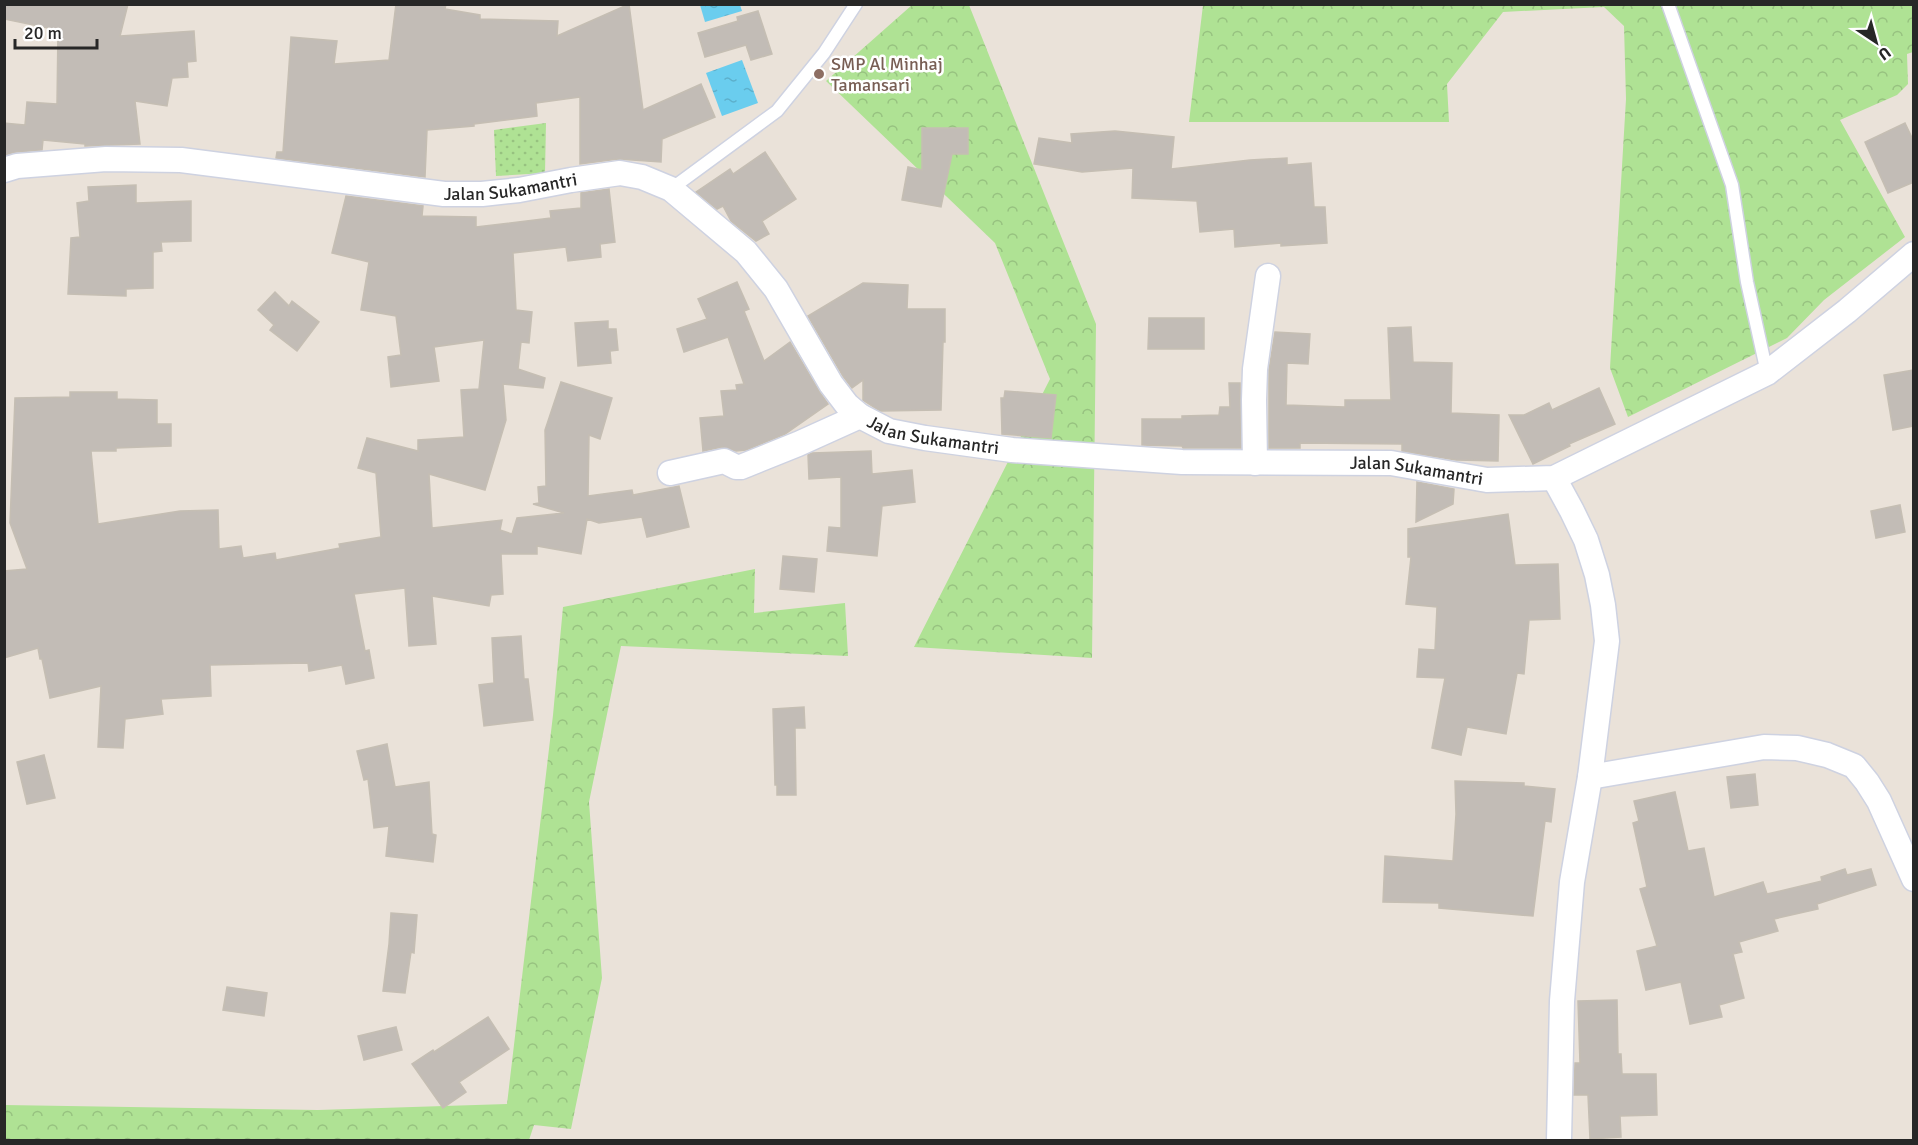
<svg xmlns="http://www.w3.org/2000/svg" width="1918" height="1145" font-family="Signika,sans-serif">
	<style>
		.grass { fill: url(#grass-dots) }
		.forest { fill: url(#forest-crowns) }
		.water { fill: url(#water-ripples) }
		.building { fill: #c2bcb6; stroke: #c5beb3; stroke-width: 1.5 }
		.lines { fill: none; stroke-linecap: round; stroke-linejoin: round }
		.service-casing { stroke: #ced2e1; stroke-width: 15 }
		.minor-casing { stroke: #ced2e1; stroke-width: 27 }
		.service { stroke: #fff; stroke-width: 12 }
		.minor { stroke: #fff; stroke-width: 24 }
		.education-dot { fill: #8d6e63; stroke: #fff; stroke-width: 2 }
		.labels { text-anchor: middle; stroke-width: 5; stroke-linejoin: round; paint-order: stroke }
		.education-label { font-size: 18px; fill: #785e54; stroke: #fff; text-anchor: start }
		.street-label { font-size: 18px; fill: #272727; stroke: #fff }
	</style>
	<defs>
		<pattern id="grass-dots" width="8" height="8" patternUnits="userSpaceOnUse" patternTransform="scale(1.5)"><rect width="8" height="8" fill="#afe294"/><path d="M2 2h.1M6 6h.1" fill="none" stroke="#97c280" stroke-width="1.8" stroke-linecap="round"/></pattern>
		<pattern id="forest-crowns" width="20" height="18" patternUnits="userSpaceOnUse" patternTransform="scale(1.5)"><rect width="20" height="18" fill="#afe294"/><path d="M2 6a3 3 0 1 1 6 0M12 15a3 3 0 1 1 6 0" fill="none" stroke="#97c280"/></pattern>
		<pattern id="water-ripples" width="26" height="14" patternUnits="userSpaceOnUse" patternTransform="scale(1.5)"><rect width="26" height="14" fill="#6acdee"/><path d="M2 4q2-2 4 0t4 0M15 11q2-2 4 0t4 0" fill="none" stroke="#5cb0cc"/></pattern>
	</defs>
	<rect width="100%" height="100%" fill="#eae2d9"/>
	<!-- grass -->
	<path class="grass" d="M546,123L545,173L496,176L494,130Z"/>
	<!-- forest -->
	<g class="forest">
		<path d="M912,5H969L1096,324L1092,658L914,647L1050,379L995,243L826,81Z"/>
		<path d="M1203,5H1913V52L1907,54L1908,84L1897,95L1840,120L1905,237L1824,300L1787,338L1628,417L1610,368L1626,99L1624,26L1604,7L1503,12L1447,84L1449,122H1189Z"/>
		<path d="M755,569L754,613L845,603L848,656L621,646L589,802L602,978L571,1129L534,1125L529,1140H5V1105L318,1110L507,1104L553,715L563,607Z"/>
	</g>
	<!-- water -->
	<g class="water">
		<path d="M700,5H740L742,11L705,22Z"/>
		<path d="M742,60L758,103L722,116L706,73Z"/>
	</g>
	<!-- building -->
	<g class="building">
		<path d="M4,4H128L120,36L194,31L196,61L187,62L188,77L172,78L167,106L135,101L140,144L85,146V144L43,140L42,150L16,152L4,155V123L25,125L27,102L57,104L58,30L4,19Z"/>
		<path d="M396,4H446L445,9L480,15V19L558,21L557,36L629,4L643,110L701,84L715,117L662,139L661,162L618,159L580,164V97L536,103L537,116L474,124V126L427,130L425,177L276,158L277,152H283L291,37L337,41L334,64L389,60Z"/>
		<path d="M758,11L772,54L751,60L746,45L705,57L698,33L738,21L737,17Z"/>
		<path d="M1905,123L1914,142V182L1888,193L1865,142Z"/>
		<path d="M922,128H968V154H952L941,207L902,200L908,167L922,170Z"/>
		<path d="M1115,131L1174,137L1171,169L1250,160L1287,158V165L1311,163L1314,207H1325L1327,243L1281,246V243L1235,247L1234,229L1200,232L1197,201L1132,198L1133,168L1082,172L1034,164L1039,138L1072,143L1071,134Z"/>
		<path d="M765,152L796,199L762,221L769,234L756,241L731,221L723,206L717,209L696,192L730,169L733,174Z"/>
		<path d="M136,185V203L191,201V241L161,242L162,251L153,252V288L126,289V296L68,294L71,238L80,237L77,203L89,201L88,187Z"/>
		<path d="M609,189L615,242L600,244L601,257L568,261L566,247L513,253L516,310L532,312L529,343L521,342L518,369L545,378L543,388L503,384L506,420L485,490L429,474L432,528L502,520L500,530L512,534L517,518L564,513L533,504L539,503L538,487L546,486L545,430L561,382L612,398L600,439L589,435L588,496L632,490L633,495L679,486L689,527L647,537L642,517L599,523L587,519L581,554L537,546V554H501L503,594L491,595L489,606L432,596L436,644L409,646L405,588L354,594L365,651L369,650L374,678L346,684L342,665L309,671L308,663L210,665L211,696L161,699L163,714L125,719L123,748L98,747L101,686L50,698L42,659H40L38,648L4,658V571L27,569L10,523L15,398L70,397V392H117V399L157,400V424H171V446L116,448V451H91L98,524L180,511L218,510L219,549L241,546L243,558L275,553L276,560L340,548L339,544L381,537L376,473L358,468L367,438L418,451V440L464,437L461,390L479,389L484,340L434,347L439,381L391,387L388,357L401,355L396,316L361,310L369,262L332,253L346,196L423,206L422,216L476,217V227L551,218L550,211L581,208V193Z"/>
		<path d="M737,282L749,309L744,311L764,361L790,342L819,391L828,404L785,434L746,450L736,451L722,447L703,451L700,418L724,416L721,391L737,390L736,385L744,384L728,337L684,352L677,329L707,319L698,299Z"/>
		<path d="M863,283L908,285L907,309H945V342H943L941,410L880,411L863,400V380L852,388L843,376L808,316Z"/>
		<path d="M275,292L289,306L292,301L319,322L297,351L270,330L274,325L258,310Z"/>
		<path d="M1149,318H1204V349H1148Z"/>
		<path d="M608,321V329H616L618,350L610,351L611,363L578,366L575,323Z"/>
		<path d="M1411,327L1413,362L1452,363L1451,413L1499,415L1498,461L1456,460L1402,451V444L1300,443V448H1269V370L1275,332L1310,334L1308,364L1287,363L1286,405L1345,407V400H1391L1388,328Z"/>
		<path d="M1914,370V426L1893,430L1884,375Z"/>
		<path d="M1229,383H1240L1241,448H1183L1182,446L1142,445V419H1182V416L1219,415L1220,407H1230Z"/>
		<path d="M1599,388L1615,424L1569,444L1570,446L1533,464L1509,415H1524L1549,403L1552,410Z"/>
		<path d="M1005,391L1056,395L1051,438L1002,434L1001,398H1004Z"/>
		<path d="M871,451L872,474L912,470L915,502L882,506L877,556L827,551L829,527L841,528V477L809,479L808,455L812,453Z"/>
		<path d="M1417,482L1454,489L1453,504L1416,522Z"/>
		<path d="M1900,505L1905,532L1876,538L1871,511Z"/>
		<path d="M1508,514L1515,565L1558,564L1560,619L1529,620L1524,674L1517,673L1506,734L1467,727L1461,755L1432,748L1445,678L1417,677L1419,649L1435,650L1437,607L1406,604L1411,557H1408V529Z"/>
		<path d="M783,556L817,559L814,592L780,589Z"/>
		<path d="M521,636L524,679H528L533,720L484,726L479,685L494,683L492,638Z"/>
		<path d="M804,707L805,728H795L796,795H777V785H775L773,709Z"/>
		<path d="M387,744L395,787L429,782L432,834L436,835L433,862L386,856L389,826L374,828L368,779L364,780L357,751Z"/>
		<path d="M44,755L55,798L27,804L17,762Z"/>
		<path d="M1755,774L1758,805L1731,808L1727,777Z"/>
		<path d="M1455,781L1524,783V786L1555,789L1551,822L1545,821L1533,916L1439,908V903L1383,902L1385,856L1453,861L1456,814Z"/>
		<path d="M1675,792L1688,851L1704,848L1714,897L1763,882L1767,894L1822,881L1821,877L1845,869L1847,875L1871,869L1876,885L1817,904L1818,909L1774,919L1778,931L1739,942L1742,952L1733,954L1744,998L1719,1005L1722,1017L1690,1024L1681,982L1646,990L1637,951L1657,946L1640,889L1647,887L1633,823L1639,821L1634,801Z"/>
		<path d="M391,913L417,915L414,953L411,952L405,993L383,991L389,944Z"/>
		<path d="M227,987L267,993L264,1016L223,1010Z"/>
		<path d="M1617,1000L1618,1054H1621L1622,1074H1656L1657,1115L1620,1116L1621,1137L1590,1139L1588,1095H1574L1575,1063H1580L1578,1001Z"/>
		<path d="M488,1017L509,1049L459,1082L466,1092L443,1108L412,1064L433,1050L434,1052Z"/>
		<path d="M396,1027L402,1050L364,1060L358,1036Z"/>
	</g>
	<g class="lines">
		<defs>
			<g id="service">
				<path d="M1668,4L1732,185L1747,282L1767,373"/>
				<path d="M671,189L777,111L824,53L856,4"/>
			</g>
			<g id="minor">
				<path id="s1" d="M4,170L17,166L106,159L181,160L444,194H482L519,190L571,180L620,173L642,177L671,189L746,252L776,289L831,384L847,405L860,416L889,431L925,438L1012,450L1182,462L1391,463L1487,480L1554,478L1767,373L1847,311L1914,254"/>
				<path d="M1255,463L1254,400L1255,369L1268,276"/>
				<path d="M670,473L724,461L736,467H741L798,444L860,416"/>
				<path d="M1554,478L1572,511L1586,540L1597,575L1603,605L1607,641L1590,777L1572,882L1562,1001L1559,1140"/>
				<path d="M1590,777L1764,747L1797,748L1827,755L1854,766L1867,782L1879,801L1914,879"/>
			</g>
		</defs>
		<!-- service casing -->
		<use href="#service" class="service-casing"/>
		<!-- minor casing -->
		<use href="#minor" class="minor-casing"/>
		<!-- service -->
		<use href="#service" class="service"/>
		<!-- minor -->
		<use href="#minor" class="minor"/>
	</g>
	<!-- markers -->
	<circle class="education-dot" cx="819" cy="74" r="6"/>
	<g class="labels">
		<!-- education labels -->
		<g class="education-label">
			<text x="831" y="70">SMP Al Minhaj<tspan x="831" dy="21">Tamansari</tspan></text>
		</g>
		<!-- street labels -->
		<g class="street-label">
			<text dy="6" stroke="none"><textPath href="#s1" startOffset="510">Jalan Sukamantri</textPath></text>
			<text dy="6" stroke="none"><textPath href="#s1" startOffset="1050">Jalan Sukamantri</textPath></text>
			<text dy="6" stroke="none"><textPath href="#s1" startOffset="1536">Jalan Sukamantri</textPath></text>
		</g>
	</g>
	<!-- border -->
	<rect width="1918" height="1145" fill="none" stroke="#272727" stroke-width="12"/>
	<!-- north arrow -->
	<g transform="translate(1876 42) rotate(144)" stroke="#ffffff" stroke-width="4.5" paint-order="stroke">
	<path d="M0-4.5L10 22L0 15L-10 22Z" fill="#272727"/>
	<text y="-9" font-size="16" font-weight="bold" text-anchor="middle" fill="#272727">U</text>
	</g>
	<!-- scale -->
	<path d="M15 39v9h82v-9" fill="none" stroke="#272727" stroke-width="3"/>
	<text x="24" y="39" font-size="18" fill="#272727" stroke="#ffffff" stroke-width="4.5" paint-order="stroke">20 m</text>
</svg>
